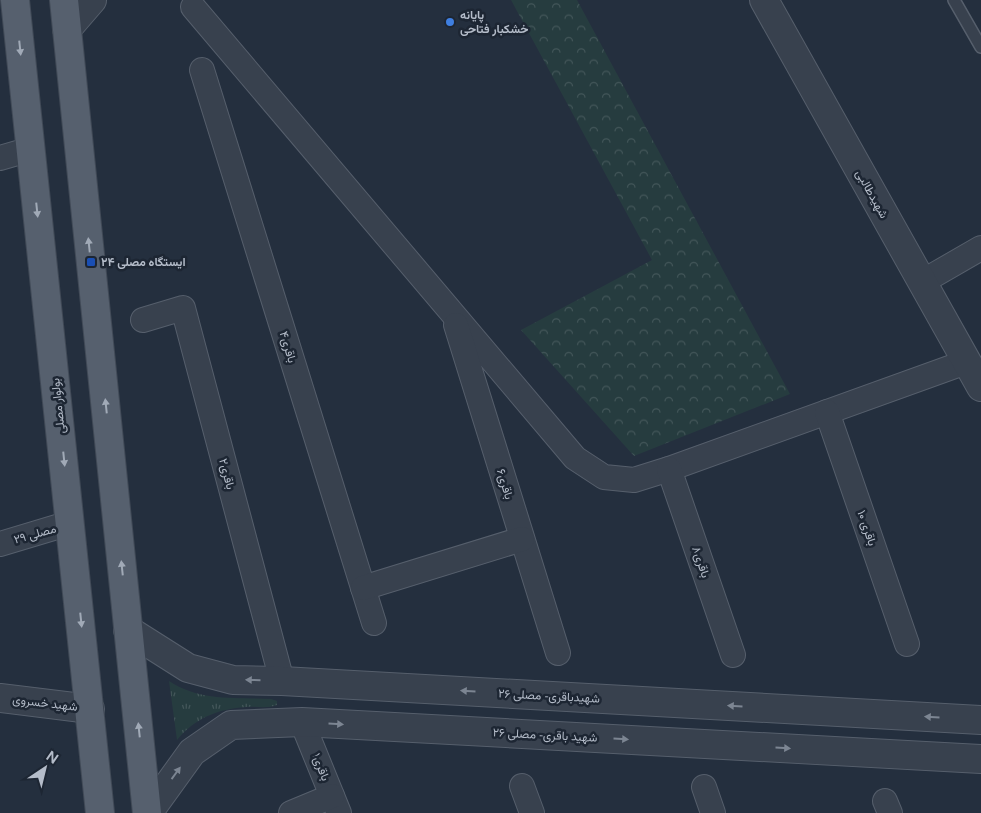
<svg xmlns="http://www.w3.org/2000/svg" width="981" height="813" font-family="'Public Sans',Vazirmatn,sans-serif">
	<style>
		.grass { fill: url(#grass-tufts) }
		.park { fill: url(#park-crowns) }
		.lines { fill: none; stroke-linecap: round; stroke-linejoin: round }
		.service-casing { stroke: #565f6c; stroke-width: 14 }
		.minor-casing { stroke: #565f6c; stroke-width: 26 }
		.tertiary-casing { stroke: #565f6c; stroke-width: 30 }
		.primary-casing { stroke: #414a57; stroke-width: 30 }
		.service { stroke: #38414e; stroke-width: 11 }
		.minor { stroke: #38414e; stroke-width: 24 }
		.tertiary { stroke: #38414e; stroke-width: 28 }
		.primary { stroke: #56606e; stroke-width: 28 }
		.oneway { fill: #a1aab7 }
		.oneway2 { fill: #7c8592 }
		.shop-dot { fill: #3f7fe0; stroke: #1d2633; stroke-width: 2 }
		.transit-dot { fill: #1a4fb4; stroke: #1d2633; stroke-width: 2 }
		.labels { text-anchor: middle; stroke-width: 5; stroke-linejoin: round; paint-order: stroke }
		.poi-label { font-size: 12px; font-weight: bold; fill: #b4bcc9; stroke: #1d2633; text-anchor: start }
		.street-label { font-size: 12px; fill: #b4bcc9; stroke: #1d2633 }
	</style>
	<defs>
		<pattern id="grass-tufts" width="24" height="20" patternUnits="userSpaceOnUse" patternTransform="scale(1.25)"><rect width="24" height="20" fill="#263c3f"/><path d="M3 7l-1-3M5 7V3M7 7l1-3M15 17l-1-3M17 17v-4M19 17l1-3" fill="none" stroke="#435659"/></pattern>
		<pattern id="park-crowns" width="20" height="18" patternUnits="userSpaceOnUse" patternTransform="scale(1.25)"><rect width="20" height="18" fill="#263c3f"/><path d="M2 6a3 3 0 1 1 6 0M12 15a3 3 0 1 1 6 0" fill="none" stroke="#435659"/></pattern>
	</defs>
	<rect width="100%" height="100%" fill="#242f3e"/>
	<!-- grass -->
	<path class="grass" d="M169,681C201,702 235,697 271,699L277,701V705C267,709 256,706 246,707C218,709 195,718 177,740Z"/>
	<!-- park -->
	<path class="park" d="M511,0H577L790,394L634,456L521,330L652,260Z"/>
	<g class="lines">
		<defs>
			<path id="service" d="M954,0L981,47"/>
			<g id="minor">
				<path d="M193,7L575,458L604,477L634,480L669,469L966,362"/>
				<path d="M202,70L374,623"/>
				<path d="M0,158L31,149"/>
				<path d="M922,282L981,248"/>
				<path d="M143,320L183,308L282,681"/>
				<path d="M456,325L558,653"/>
				<path d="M827,412L907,644"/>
				<path d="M669,469L733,655"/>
				<path d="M0,544L70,523"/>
				<path d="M363,588L522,539"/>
				<path d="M302,722L339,813"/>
				<path d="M522,786L532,813"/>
				<path d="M704,787L713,813"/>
				<path d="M885,801L890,813"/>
				<path d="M291,813L332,796"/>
			</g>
			<g id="tertiary">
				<path d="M764,0L981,387"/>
				<path d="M67,29L92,0"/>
				<path d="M128,630L188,668L233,680L282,681L981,720"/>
				<path d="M0,698L90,709"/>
				<path d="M148,813L192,752L231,725L302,722L981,759"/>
			</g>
			<g id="primary">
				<path d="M15,0L100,813"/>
				<path d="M64,0L147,813"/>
			</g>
		</defs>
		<!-- service casing -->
		<use href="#service" class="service-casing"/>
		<!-- minor casing -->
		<use href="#minor" class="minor-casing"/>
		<!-- tertiary casing -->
		<use href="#tertiary" class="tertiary-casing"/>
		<!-- primary casing -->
		<use href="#primary" class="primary-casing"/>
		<!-- service -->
		<use href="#service" class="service"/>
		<!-- minor -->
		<use href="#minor" class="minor"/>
		<!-- tertiary -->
		<use href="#tertiary" class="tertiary"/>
		<!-- primary -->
		<use href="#primary" class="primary"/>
	</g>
	<!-- one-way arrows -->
	<defs><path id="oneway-solid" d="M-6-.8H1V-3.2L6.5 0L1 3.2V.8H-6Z" transform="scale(1.25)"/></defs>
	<g class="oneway">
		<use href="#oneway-solid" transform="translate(20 48) rotate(84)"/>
		<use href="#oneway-solid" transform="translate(37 210) rotate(84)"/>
		<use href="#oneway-solid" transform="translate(89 245) rotate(-96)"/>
		<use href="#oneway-solid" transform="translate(106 406) rotate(-96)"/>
		<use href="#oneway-solid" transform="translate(64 459) rotate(84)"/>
		<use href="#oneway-solid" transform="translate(122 568) rotate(-96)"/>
		<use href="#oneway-solid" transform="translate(81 620) rotate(84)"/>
		<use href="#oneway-solid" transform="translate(139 730) rotate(-96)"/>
	</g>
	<g class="oneway2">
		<use href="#oneway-solid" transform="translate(253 680) rotate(-178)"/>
		<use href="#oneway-solid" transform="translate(468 691) rotate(-177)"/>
		<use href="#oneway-solid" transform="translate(735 706) rotate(-177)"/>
		<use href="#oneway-solid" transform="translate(932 717) rotate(-177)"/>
		<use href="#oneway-solid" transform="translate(336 724) rotate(3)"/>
		<use href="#oneway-solid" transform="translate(621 739) rotate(3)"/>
		<use href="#oneway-solid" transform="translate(783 748) rotate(3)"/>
		<use href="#oneway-solid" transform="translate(176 773) rotate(-54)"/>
	</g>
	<!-- markers -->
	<circle class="shop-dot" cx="450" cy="22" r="5"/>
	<rect class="transit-dot" x="86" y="257" width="10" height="10" rx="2.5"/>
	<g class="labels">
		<!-- poi labels -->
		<g class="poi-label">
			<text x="460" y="19">پایانه<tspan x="460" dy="14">خشکبار فتاحی</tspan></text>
			<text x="101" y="266">ایستگاه مصلی ۲۴</text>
		</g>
		<!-- street labels -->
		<g class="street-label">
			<text transform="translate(872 194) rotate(61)" y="4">شهیدطالبی</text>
			<text transform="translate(288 347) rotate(73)" y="4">باقری۴</text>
			<text transform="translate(58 406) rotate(-96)" y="4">بولوار مصلی</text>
			<text transform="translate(227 474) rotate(75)" y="4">باقری۲</text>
			<text transform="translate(505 484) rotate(73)" y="4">باقری۶</text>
			<text transform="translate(867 528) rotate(71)" y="4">باقری ۱۰</text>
			<text transform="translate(35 534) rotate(-16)" y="4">مصلی ۲۹</text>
			<text transform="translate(701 562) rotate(71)" y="4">باقری۸</text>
			<text transform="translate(549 696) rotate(3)" y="4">شهیدباقری - مصلی ۲۶</text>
			<text transform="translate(45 703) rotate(7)" y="4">شهید خسروی</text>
			<text transform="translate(545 735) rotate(3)" y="4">شهید باقری - مصلی ۲۶</text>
			<text transform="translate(321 767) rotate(68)" y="4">باقری۱</text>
		</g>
	</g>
	<!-- north arrow -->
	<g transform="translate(45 768) rotate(35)" stroke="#1d2633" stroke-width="4" paint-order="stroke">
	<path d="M0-4L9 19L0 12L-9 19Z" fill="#b4bcc9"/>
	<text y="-8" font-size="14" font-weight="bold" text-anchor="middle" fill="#b4bcc9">N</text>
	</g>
</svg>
